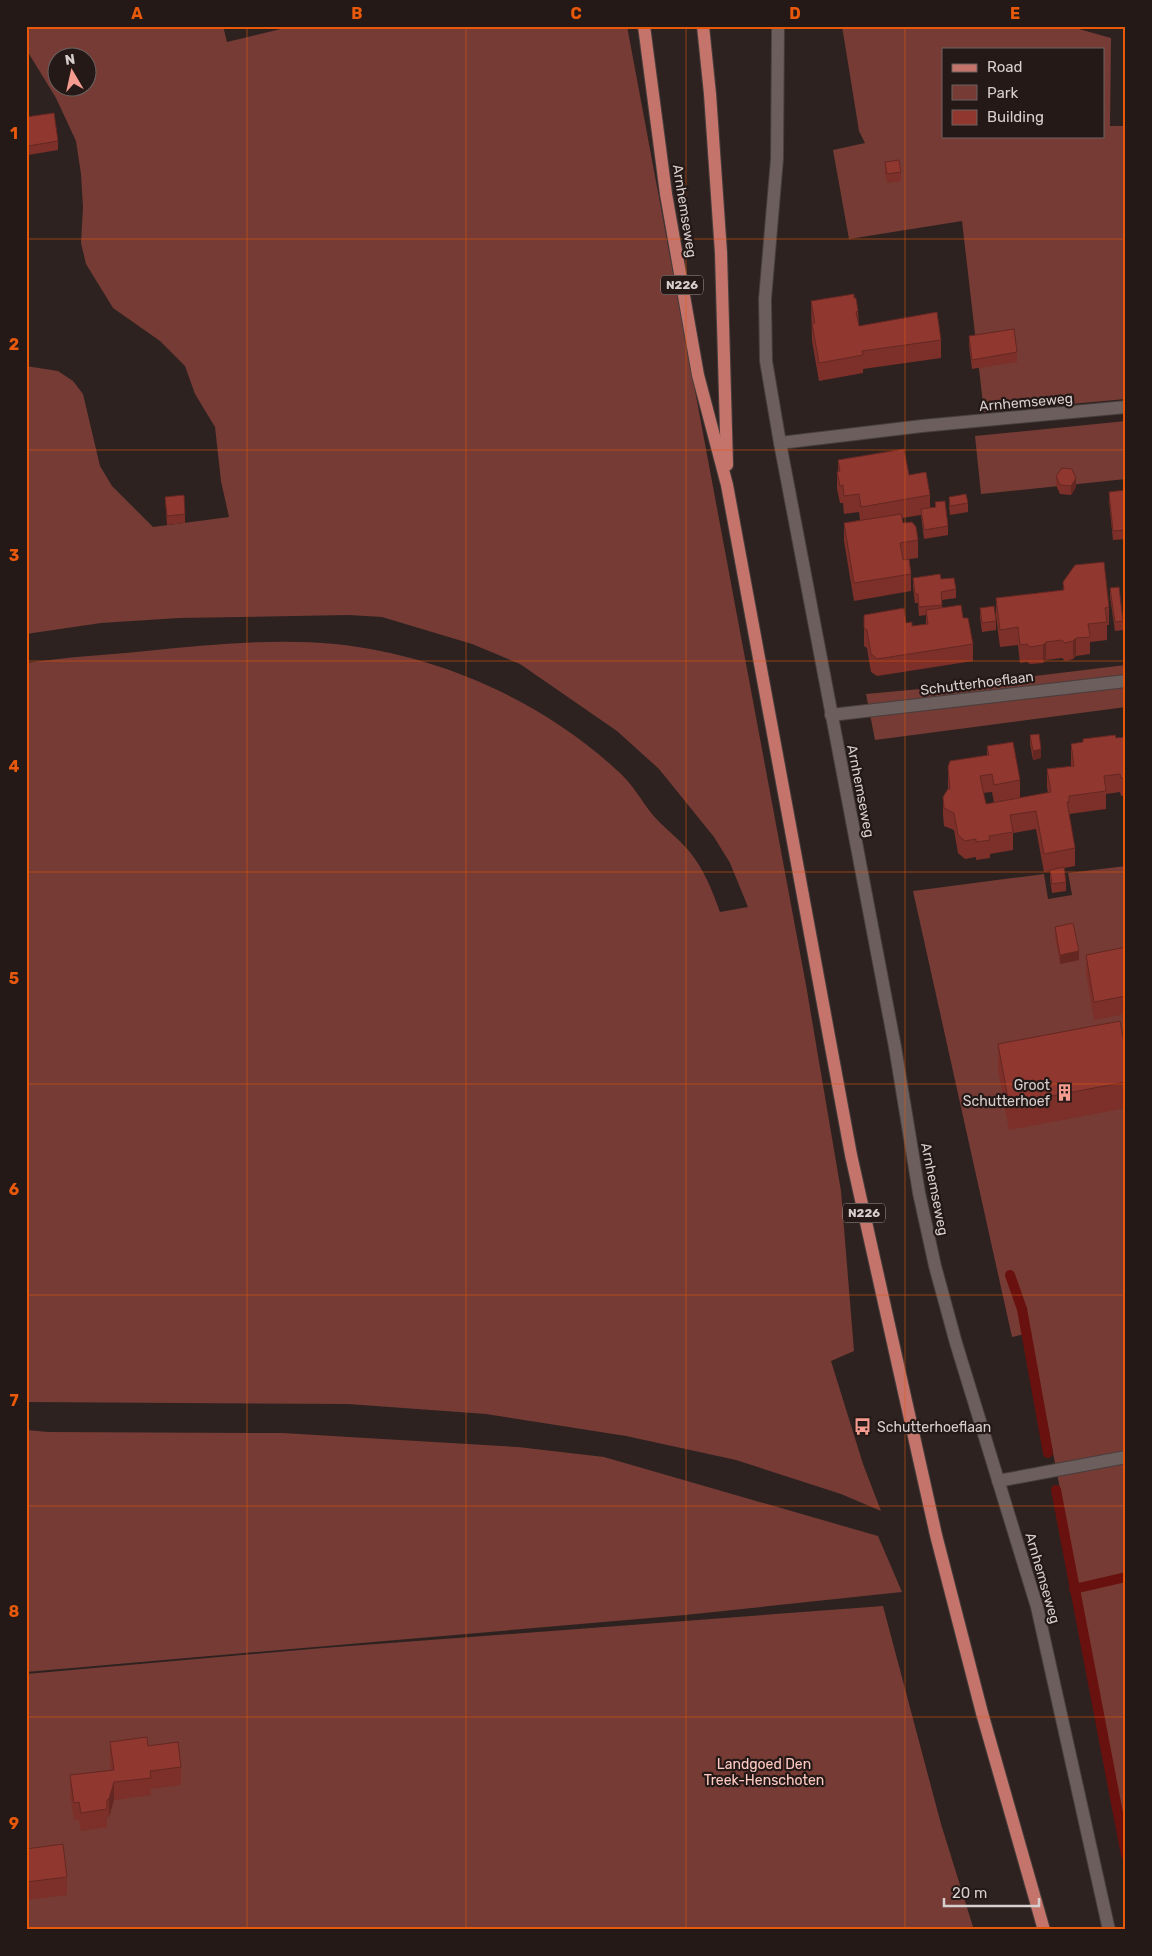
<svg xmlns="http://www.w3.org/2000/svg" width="1152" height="1956" font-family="Rubik,sans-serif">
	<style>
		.green { fill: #753b34; fill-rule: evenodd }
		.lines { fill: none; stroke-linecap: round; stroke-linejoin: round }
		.stream { stroke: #69110e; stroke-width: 10 }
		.service-casing { stroke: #473e3d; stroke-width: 14 }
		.minor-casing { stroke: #473e3d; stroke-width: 14 }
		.primary-casing { stroke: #473e3d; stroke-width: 14 }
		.service { stroke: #6c5e5c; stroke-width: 12 }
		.minor { stroke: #6c5e5c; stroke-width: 12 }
		.primary { stroke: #c4746a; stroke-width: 12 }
		.wall { fill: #7c3029 }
		.shaded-wall { fill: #652722 }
		.building { fill: #903830; stroke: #652722 }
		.grid { fill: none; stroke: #e8590c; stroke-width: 1; stroke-opacity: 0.55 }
		.labels { text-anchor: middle; stroke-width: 4.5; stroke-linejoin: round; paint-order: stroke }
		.shield { fill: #241917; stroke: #a19897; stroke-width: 1 }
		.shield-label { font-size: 12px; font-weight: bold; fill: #d7cfce }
		.street-label { font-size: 14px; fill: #d7cfce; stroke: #241917 }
		.poi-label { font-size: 14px; fill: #d7cfce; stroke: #241917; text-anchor: end }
		.park-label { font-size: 14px; fill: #ffcbc3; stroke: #241917 }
		.neatline { fill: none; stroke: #e8590c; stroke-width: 2 }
		.grid-label { font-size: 16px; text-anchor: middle; font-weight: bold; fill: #e8590c }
	</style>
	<rect width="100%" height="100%" fill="#2d2220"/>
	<!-- green -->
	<g class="green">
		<path d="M26,26H223L227,42L293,26H627L806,985L841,1191L854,1351L831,1361L863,1464L881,1511L841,1494L736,1460L626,1436L486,1414L348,1404L26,1402V663C66,657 106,655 146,651C208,645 273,638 335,644C440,655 543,701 620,773C633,785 641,800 652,814C663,827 678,838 689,851C704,869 712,890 720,912L748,907L730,863L714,837L659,769L617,731L520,664L472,644L382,617L349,615L179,618L101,623L26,634V366L58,371L73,381L83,394L100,466L112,486L153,527L229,517L221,481L215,427L195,394L185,366L160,341L113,308L86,264L81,243L83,207L81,174L76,141L56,98L26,49ZM58,58H88V88H58Z"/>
		<path d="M842,26H1068L1111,38L1110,126H1126V399L984,412L962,221L849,239L833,150L865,143L859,131ZM943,49H1103V136H943Z"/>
		<path d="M1126,421V479L981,494L975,436Z"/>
		<path d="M1126,665V707L875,740L866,694L942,687Z"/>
		<path d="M1126,866V1867L1077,1621L1085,1619L1030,1333L1012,1337L913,891L1044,874L1048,899L1072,895L1068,873Z"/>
		<path d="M26,1430L49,1432L282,1433L518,1447L604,1457L878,1536L902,1592L685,1615L26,1672Z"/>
		<path d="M883,1606L941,1824L974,1930H26V1674L323,1648Z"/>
	</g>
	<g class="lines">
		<!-- stream -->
		<g class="stream">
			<path d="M1010,1275L1022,1309L1048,1453"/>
			<path d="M1056,1490L1126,1855"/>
			<path d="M1074,1589L1126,1577"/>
		</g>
		<defs>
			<g id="service">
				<path d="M780,443L922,426L1126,407"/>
				<path d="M998,1481L1126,1457"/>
			</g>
			<g id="minor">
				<path d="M778,26L777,159L765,299L766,361L780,443L895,1047L919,1193L935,1266L956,1343L1037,1607L1109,1930"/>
				<path d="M831,715L1126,681"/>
			</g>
			<g id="primary">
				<path d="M644,26L666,194L698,375L727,485L851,1155L936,1535L982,1713L1044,1930"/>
				<path d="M703,26L710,94L721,253L727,465"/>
			</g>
		</defs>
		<!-- service casing -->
		<use href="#service" class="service-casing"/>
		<!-- minor casing -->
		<use href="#minor" class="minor-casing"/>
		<!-- primary casing -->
		<use href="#primary" class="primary-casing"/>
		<!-- service -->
		<use href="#service" class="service"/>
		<!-- minor -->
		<use href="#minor" class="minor"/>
		<!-- primary -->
		<use href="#primary" class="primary"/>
	</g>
	<!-- wall -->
	<g class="wall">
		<path d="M26,117L58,141V150L28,155L26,144Z"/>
		<path d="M885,162L901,172V181L887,183L885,172Z"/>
		<path d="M854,298L858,311L859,326L941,340V358L863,369V373L819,381L812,341L811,301Z"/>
		<path d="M969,336L1017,352V362L972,369L969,345Z"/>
		<path d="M838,460L909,475L930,495V508H935V502L948,526V535L924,539L921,515L902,518L903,523L918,540V558L909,559L911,574V591L854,601L844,541V523L860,520L859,512L844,514L843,503H840L837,489V472L838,471Z"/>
		<path d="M1056,476L1076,487L1071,495L1060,494L1056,485Z"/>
		<path d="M1126,490V539L1113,540L1109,501V492Z"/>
		<path d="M165,497L185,514V523L167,525Z"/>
		<path d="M949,497L968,503V512L950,515L949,506Z"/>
		<path d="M913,578L941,579L956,589V598L942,600V608L963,618L973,644V661L877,676L871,672L867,648L864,646V628L906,623L912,626L926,624V615L919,616L918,603H915L913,587Z"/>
		<path d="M1063,582L1109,607V625H1107V640L1090,642V654L1076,656L1073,659L1065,661L1062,658L1046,660L1043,663L1030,664L1027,662L1020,663L1018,645L1000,647L996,616V598L1063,590Z"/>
		<path d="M1110,588L1123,621V630L1115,631L1110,597Z"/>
		<path d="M980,608L996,621V630L982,632L980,617Z"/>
		<path d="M1030,735L1041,758L1033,760L1030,744Z"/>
		<path d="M1126,737V795L1121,796L1120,792L1106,794V809L1069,814L1075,848V866L1064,868L1066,882V891L1052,893L1050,879V871L1044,872L1036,829L1013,833V850L990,854V858L976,860V857L965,859L958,853L954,830L944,826L943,815V797L948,789V767L987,755V746L1020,780V798L994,803L992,792L983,793L986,804L1048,793L1047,787V769L1071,766V744Z"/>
		<path d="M1055,927L1079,960L1060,964L1055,936Z"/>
		<path d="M1126,947V1014L1094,1020L1086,973V955Z"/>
		<path d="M998,1044L1126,1053V1108L1009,1130L998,1070Z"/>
		<path d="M110,1742L148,1746L181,1767V1785L151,1789V1795L114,1800L109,1817H107V1827L81,1831L79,1820H74L70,1793V1775L111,1770L110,1760Z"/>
		<path d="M26,1849L67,1877V1895L26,1900Z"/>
	</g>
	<!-- shaded-wall -->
	<g class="shaded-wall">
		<path d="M26,186H27V203L26,204Z"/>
		<path d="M1076,478V487L1071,495V486Z"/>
		<path d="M1076,638V656L1073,659V641Z"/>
		<path d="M1046,642V660L1043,663V645Z"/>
		<path d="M1041,749V758L1033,760V751Z"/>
		<path d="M1079,951V960L1060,964V955Z"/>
		<path d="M114,1782V1800L109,1817V1799Z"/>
	</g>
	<!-- building -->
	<g class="building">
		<path d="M54,113L58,141L28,146L26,135V117Z"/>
		<path d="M899,160L901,172L887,174L885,162Z"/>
		<path d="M854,294V298H856L858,311L856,312L859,326L937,312L941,340L862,351L863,355L819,363L812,323H815L811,301Z"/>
		<path d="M1014,329L1017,352L972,360L969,336Z"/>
		<path d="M904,449L909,475L926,472L930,495L861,507L859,494L844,496L843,485L840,486L837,472L840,471L838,460Z"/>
		<path d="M1062,468L1072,469L1076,478L1071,486L1060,485L1056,476Z"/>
		<path d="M1126,490V530L1113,531L1109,492Z"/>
		<path d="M966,494L968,503L950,506L949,497Z"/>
		<path d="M184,495L185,514L167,516L165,497Z"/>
		<path d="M945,501L948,526L924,530L921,509L936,507L935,502Z"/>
		<path d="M901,514L903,523L912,522L916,527L918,540L900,543L903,560L909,559L911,574L854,583L844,523Z"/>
		<path d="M1104,562L1109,607L1105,608L1107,622L1088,624L1090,637L1076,638L1073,641L1065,643L1062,640L1046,642L1043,645L1030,647L1027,644L1020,645L1018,627L1000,630L996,598L1064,590L1063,582L1075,565Z"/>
		<path d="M940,574L941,579L954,578L956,589L941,592L942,605L919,607L918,594H915L913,578Z"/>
		<path d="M1119,587L1123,621L1115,622L1110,588Z"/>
		<path d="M961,605L963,618H968L973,644L877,659L871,654L867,630L864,628V615L904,608L906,623L912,622V626L928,624L926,610Z"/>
		<path d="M994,606L996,621L982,623L980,608Z"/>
		<path d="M1039,734L1041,749L1033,751L1030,735Z"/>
		<path d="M1115,735L1116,738L1126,737V778H1121L1120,774L1104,776L1106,791L1069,796V802H1067L1075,848L1044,854L1036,811L1010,815L1013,832L989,836L990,840L976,842V839L965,841L958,835L954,813L944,808L943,797L948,789H950L948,767L950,761L989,755L987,746L1013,742L1020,780L994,785L992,774L980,776L986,804L1051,792L1047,769L1074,766L1071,744L1083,742V739Z"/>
		<path d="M1064,867L1066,882L1052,884L1050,870Z"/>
		<path d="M1073,923L1079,951L1060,955L1055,927Z"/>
		<path d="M1126,947V996L1094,1002L1086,955Z"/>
		<path d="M1120,1021L1126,1053V1082L1009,1104L998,1044Z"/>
		<path d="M147,1737L148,1746L178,1742L181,1767L150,1771L151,1778L114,1782L109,1799L107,1800V1809L81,1813L79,1802L74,1803L70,1775L114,1770L110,1742Z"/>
		<path d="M63,1844L67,1877L26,1882V1849Z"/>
	</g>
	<!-- grid -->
	<path class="grid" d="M247,26V1930M466,26V1930M686,26V1930M905,26V1930M26,239H1126M26,450H1126M26,661H1126M26,872H1126M26,1084H1126M26,1295H1126M26,1506H1126M26,1717H1126"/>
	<!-- icons -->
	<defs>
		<symbol id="building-bare" viewBox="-9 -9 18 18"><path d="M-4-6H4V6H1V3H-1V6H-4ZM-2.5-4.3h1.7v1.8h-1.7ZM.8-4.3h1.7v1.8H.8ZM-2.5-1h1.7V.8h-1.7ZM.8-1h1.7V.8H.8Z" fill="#f59c91" stroke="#241917" stroke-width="2.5" paint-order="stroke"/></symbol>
		<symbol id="bus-bare" viewBox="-9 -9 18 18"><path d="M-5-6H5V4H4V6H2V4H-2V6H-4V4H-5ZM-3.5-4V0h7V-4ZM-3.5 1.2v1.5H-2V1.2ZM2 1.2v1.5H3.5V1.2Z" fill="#f59c91" stroke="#241917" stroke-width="2.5" paint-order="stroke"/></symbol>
	</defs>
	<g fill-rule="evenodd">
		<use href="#building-bare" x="1052" y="1080" width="25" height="25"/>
		<use href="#bus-bare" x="850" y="1414" width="25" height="25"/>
	</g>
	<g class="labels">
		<!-- shield labels -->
		<g class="shield">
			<rect x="661" y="275.5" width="42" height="19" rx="4"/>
			<rect x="843" y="1203.5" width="42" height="19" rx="4"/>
		</g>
		<g class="shield-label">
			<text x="682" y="289">N226</text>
			<text x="864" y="1217">N226</text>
		</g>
		<!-- street labels -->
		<g class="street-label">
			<text transform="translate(685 211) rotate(81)" y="5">Arnhemseweg</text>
			<text transform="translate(1026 402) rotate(-5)" y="5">Arnhemseweg</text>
			<text transform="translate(977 683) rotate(-7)" y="5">Schutterhoeflaan</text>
			<text transform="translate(861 791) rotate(79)" y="5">Arnhemseweg</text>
			<text transform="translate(935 1189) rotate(79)" y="5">Arnhemseweg</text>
			<text transform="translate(1043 1578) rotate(74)" y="5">Arnhemseweg</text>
		</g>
		<!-- poi labels -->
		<g class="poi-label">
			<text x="1050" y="1090">Groot<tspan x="1050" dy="16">Schutterhoef</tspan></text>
			<text x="877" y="1432" text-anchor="start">Schutterhoeflaan</text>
		</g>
		<!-- park labels -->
		<g class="park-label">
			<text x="764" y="1769">Landgoed Den<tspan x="764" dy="16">Treek-Henschoten</tspan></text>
		</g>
	</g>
	<!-- border -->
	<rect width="1152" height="1956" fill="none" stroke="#241917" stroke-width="55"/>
	<!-- legend -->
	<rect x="942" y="48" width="162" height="90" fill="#241917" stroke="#6c6260"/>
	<rect x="952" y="64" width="25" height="8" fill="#c4746a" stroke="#6c6260"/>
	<text x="987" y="72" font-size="15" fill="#d7cfce">Road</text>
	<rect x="952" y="85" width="25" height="15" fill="#753b34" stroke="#6c6260"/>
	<text x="987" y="98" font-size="15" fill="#d7cfce">Park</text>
	<rect x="952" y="110" width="25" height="15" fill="#903830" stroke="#6c6260"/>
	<text x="987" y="122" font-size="15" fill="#d7cfce">Building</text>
	<!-- north arrow -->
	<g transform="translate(72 72) rotate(351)"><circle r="24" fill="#241917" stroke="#6c6260"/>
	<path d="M0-4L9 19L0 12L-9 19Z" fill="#f59c91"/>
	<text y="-8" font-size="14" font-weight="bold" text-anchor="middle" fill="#d7cfce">N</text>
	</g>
	<!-- scale -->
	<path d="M944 1898v8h95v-8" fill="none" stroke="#d7cfce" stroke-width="2.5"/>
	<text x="952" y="1898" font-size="15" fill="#d7cfce" stroke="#241917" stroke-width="4" paint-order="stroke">20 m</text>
	<rect x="28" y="28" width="1096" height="1900" class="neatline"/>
	<g class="grid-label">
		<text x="137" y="19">A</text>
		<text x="357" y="19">B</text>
		<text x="576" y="19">C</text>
		<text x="795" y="19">D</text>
		<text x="1015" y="19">E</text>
		<text x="14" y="139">1</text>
		<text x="14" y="350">2</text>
		<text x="14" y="561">3</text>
		<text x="14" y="772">4</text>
		<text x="14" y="984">5</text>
		<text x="14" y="1195">6</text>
		<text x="14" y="1406">7</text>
		<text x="14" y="1617">8</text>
		<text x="14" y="1829">9</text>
	</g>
</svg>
